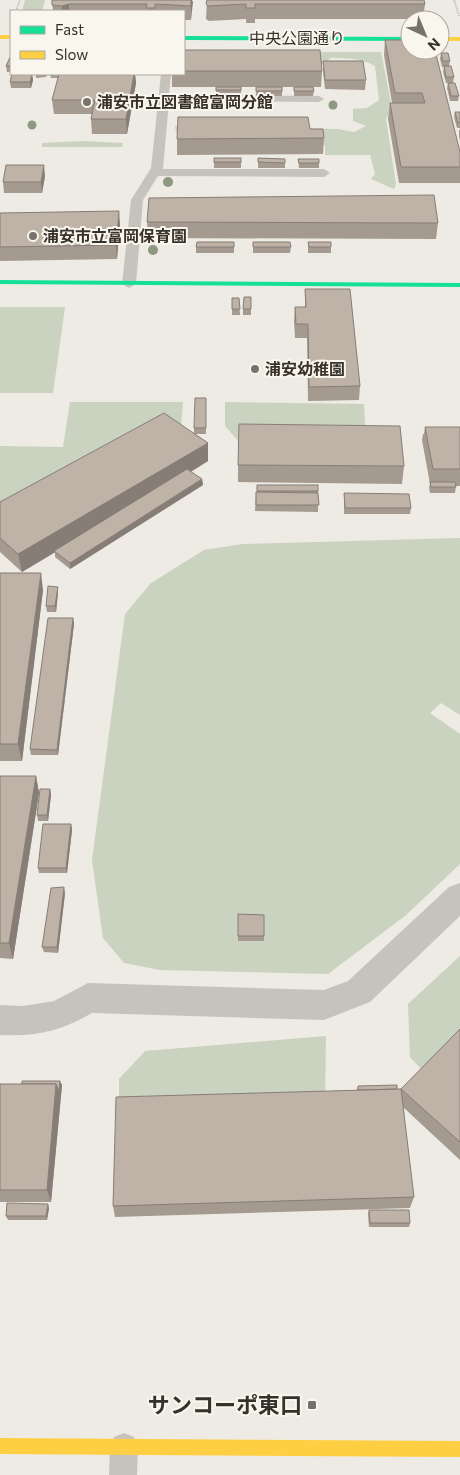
<svg xmlns="http://www.w3.org/2000/svg" width="460" height="1475" font-family="Commissioner,'Noto Sans JP',sans-serif">
  <rect width="100%" height="100%" fill="#edebe4"/>
  <!-- green -->
  <g fill="#cad2c0">
    <polygon points="25,0 45,0 42,11 22,11"/>
    <path d="M 184,52 L 381,52 L 392,108 L 386,119 L 396,184 L 394,189 L 371,179 L 375,174 L 370,155 L 325,155 L 325,145 L 312,144 L 310,132 L 176,132 L 175,126 L 338,129 L 354,132 L 366,126 L 353,121 L 353,109 L 367,108 L 379,100 L 375,66 C 361,58 347,58 331,58 L 324,64 L 184,64 Z"/>
    <polygon points="82,141 123,143 122,147 42,147 42,143"/>
    <polygon points="0,307 65,307 53,393 0,393"/>
    <polygon points="70,402 183,402 180,442 0,522 0,446 63,447"/>
    <polygon points="225,402 364,404 366,443 239,442 225,426"/>
    <polygon points="460,538 460,715 441,703 430,713 460,734 460,864 405,916 328,974 160,970 124,963 103,938 92,860 125,614 151,583 204,550 243,544"/>
    <polygon points="460,956 460,1038 425,1073 410,1057 408,1004"/>
    <polygon points="326,1036 325,1104 119,1110 119,1079 145,1051"/>
  </g>
  <g fill="none" stroke-linecap="round" stroke-linejoin="round">
    <!-- path -->
    <g stroke="#bfbcb6" stroke-width="2" stroke-dasharray="1 1" stroke-linecap="butt">
      <polyline points="454,0 459,16"/>
      <polyline points="16,11 20,0"/>
    </g>
    <!-- lane -->
    <g fill="#c6c3bd" fill-rule="evenodd">
      <polygon points="161,74 171,74 169,95 319,96 324,99 319,102 169,101 163,169 324,169 330,173 324,177 158,176 143,200 136,284 129,288 122,284 131,200 151,168"/>
      <polygon points="124,1433 134,1437 138,1447 137,1475 109,1475 110,1447 114,1437"/>
    </g>
    <!-- street -->
    <path fill="#c6c3bd" fill-rule="evenodd" d="M 460,883 L 460,916 L 370,1002 L 324,1020 L 92,1013 C 61,1031 36,1037 0,1035 L 0,1005 L 23,1006 L 54,1001 L 88,983 L 324,990 L 348,981 L 449,887 Z"/>
    <!-- fast -->
    <g fill="#16e098" fill-rule="evenodd">
      <polygon points="184,36 410,37 410,41 184,40"/>
      <polygon points="0,280 460,283 460,287 0,284"/>
    </g>
    <!-- slow -->
    <g fill="#ffcf43" fill-rule="evenodd">
      <rect x="0" y="35" width="11" height="4"/>
      <rect x="440" y="37" width="20" height="4"/>
      <polygon points="0,1438 460,1441 460,1457 0,1454"/>
    </g>
  </g>
  <!-- trees -->
  <g fill="#8d9782">
    <circle cx="333" cy="105" r="4.5"/>
    <circle cx="32" cy="125" r="4.5"/>
    <circle cx="168" cy="182" r="5"/>
    <circle cx="153" cy="250" r="5"/>
  </g>
  <!-- wall -->
  <g fill="#a49a90">
    <polygon points="191,0 191,20 184,20 184,11 53,11 52,2"/>
    <polygon points="207,0 425,4 423,19 255,19 255,23 246,23 246,19 209,21 206,19"/>
    <polygon points="385,40 410,40 460,152 460,183 399,183 388,119 390,103 392,103 384,55"/>
    <polygon points="184,50 322,71 321,87 172,87 172,74 184,74"/>
    <polygon points="441,53 450,61 449,66 454,77 453,83 446,83 443,72 444,67 442,67 440,59"/>
    <polygon points="11,55 11,72 7,72 6,66"/>
    <polygon points="323,61 366,80 365,90 325,89 323,71"/>
    <polygon points="32,74 33,80 31,88 11,88 10,82"/>
    <polygon points="36,74 47,74 46,77 36,78"/>
    <polygon points="50,74 135,74 136,83 127,134 92,134 91,119 92,114 54,114 52,100 58,78 51,78"/>
    <polygon points="448,83 459,96 458,101 450,101 447,88"/>
    <rect x="216" y="87" width="25" height="9"/>
    <rect x="256" y="87" width="26" height="9"/>
    <polygon points="294,87 314,91 313,96 294,96"/>
    <polygon points="455,112 460,112 460,128 457,128 454,117"/>
    <polygon points="310,129 324,138 323,154 177,155 177,139"/>
    <polygon points="459,130 460,130 460,141 459,136"/>
    <rect x="214" y="158" width="27" height="10"/>
    <polygon points="258,158 285,159 285,168 258,168"/>
    <polygon points="298,159 319,163 319,168 299,168"/>
    <polygon points="45,176 42,193 4,193 3,182"/>
    <polygon points="0,213 120,224 117,259 0,261"/>
    <polygon points="147,222 438,223 436,239 148,238"/>
    <polygon points="234,242 234,253 196,253 196,247"/>
    <polygon points="253,242 291,247 290,253 253,253"/>
    <polygon points="308,242 331,247 331,253 308,253"/>
    <polygon points="305,289 360,386 359,400 308,401 307,338 295,338 294,321 295,307 305,307"/>
    <polygon points="251,297 251,315 243,315 243,309"/>
    <polygon points="232,298 239,298 240,315 232,315"/>
    <polygon points="206,398 206,434 195,434 208,443 208,461 191,472 202,479 203,485 70,569 55,557 55,552 22,572 0,552 0,502 194,434 194,428"/>
    <polygon points="425,427 460,427 460,486 456,486 455,493 430,493 429,488 430,484 422,440 423,434 424,434"/>
    <polygon points="238,465 404,466 402,484 238,482"/>
    <polygon points="257,485 318,485 318,512 255,511 256,492 257,493"/>
    <polygon points="344,493 411,508 410,514 344,514"/>
    <polygon points="0,573 43,590 22,761 0,761"/>
    <polygon points="58,593 56,612 47,612 46,606"/>
    <polygon points="73,618 74,624 58,755 31,755 30,749"/>
    <polygon points="0,776 36,776 39,793 13,959 0,958"/>
    <polygon points="50,789 51,795 48,821 38,821 37,815"/>
    <polygon points="71,824 72,830 67,873 39,873 38,868"/>
    <polygon points="65,893 58,953 44,952 42,947"/>
    <polygon points="238,914 264,915 264,941 238,941"/>
    <polygon points="460,1029 460,1160 403,1107 414,1197 410,1208 115,1217 113,1206 357,1090 358,1086 401,1089"/>
    <polygon points="0,1084 62,1085 51,1202 0,1202"/>
    <polygon points="49,1208 47,1220 8,1220 6,1216"/>
    <polygon points="369,1210 410,1223 409,1227 369,1227 368,1214"/>
  </g>
  <!-- shaded-wall -->
  <g fill="#867d76">
    <polygon points="191,0 192,0 193,2 191,20"/>
    <polygon points="69,4 69,11 62,11 62,6"/>
    <polygon points="32,74 33,80 31,88 30,82"/>
    <polygon points="134,74 135,74 136,83 127,134 126,119"/>
    <polygon points="44,165 45,176 42,193 41,182"/>
    <polygon points="119,211 120,224 117,259 116,245"/>
    <polygon points="208,443 208,461 22,572 18,554"/>
    <polygon points="202,479 203,485 70,569 70,563"/>
    <polygon points="41,573 43,590 22,761 18,744"/>
    <polygon points="58,587 58,593 56,612 55,606"/>
    <polygon points="73,618 74,624 58,755 57,750"/>
    <polygon points="36,776 39,793 13,959 9,943"/>
    <polygon points="50,789 51,795 48,821 47,815"/>
    <polygon points="71,824 72,830 67,873 66,868"/>
    <polygon points="64,887 65,893 58,953 57,947"/>
    <polygon points="60,1081 62,1085 51,1202 47,1190 56,1084"/>
    <polygon points="48,1204 49,1208 47,1220 46,1216"/>
  </g>
  <!-- building -->
  <g fill="#bfb3a8" stroke="#867d76">
    <polygon points="52,0 191,0 191,6 155,4 155,8 146,8 147,4 69,4 62,6 52,5"/>
    <polygon points="207,0 424,0 425,4 255,4 255,8 246,8 246,4 208,6 206,4"/>
    <polygon points="385,40 410,40 410,50 435,50 460,152 460,167 401,167 390,103 425,103 422,93 395,93"/>
    <polygon points="184,50 320,50 322,71 184,71"/>
    <polygon points="441,53 448,53 450,61 443,61"/>
    <polygon points="11,55 11,66 6,66"/>
    <polygon points="323,61 363,61 366,80 325,80"/>
    <polygon points="444,66 451,66 454,77 446,77"/>
    <polygon points="12,74 32,74 30,82 10,82"/>
    <polygon points="59,74 134,74 126,119 91,119 95,100 52,100"/>
    <polygon points="448,83 455,83 459,96 451,96"/>
    <rect x="216" y="87" width="25" height="3"/>
    <rect x="256" y="87" width="26" height="4"/>
    <polygon points="294,87 313,87 314,91 294,91"/>
    <polygon points="455,112 460,112 460,122 458,123"/>
    <polygon points="178,117 308,117 310,129 323,129 324,138 177,139"/>
    <rect x="214" y="158" width="27" height="4"/>
    <polygon points="258,158 285,159 285,163 258,162"/>
    <polygon points="298,159 319,159 319,163 299,163"/>
    <polygon points="6,165 44,165 41,182 3,182"/>
    <polygon points="434,195 438,223 147,222 149,198"/>
    <polygon points="119,211 116,245 0,247 0,213"/>
    <polygon points="197,242 234,242 234,247 196,247"/>
    <polygon points="253,242 290,242 291,247 253,247"/>
    <polygon points="308,242 331,242 331,247 309,247"/>
    <polygon points="305,289 350,289 360,386 309,387 308,324 296,324 295,307 306,307"/>
    <polygon points="244,297 251,297 251,309 243,309"/>
    <polygon points="232,298 239,298 240,309 232,309"/>
    <polygon points="195,398 206,398 206,428 194,428"/>
    <polygon points="164,413 208,443 18,554 0,538 0,502"/>
    <polygon points="239,424 400,426 404,466 238,465"/>
    <polygon points="425,427 460,427 460,469 433,469"/>
    <polygon points="187,469 202,479 70,563 54,551"/>
    <polygon points="430,482 455,482 456,487 431,487"/>
    <rect x="257" y="485" width="61" height="6"/>
    <polygon points="256,492 318,493 319,505 256,505"/>
    <polygon points="344,493 409,494 411,508 345,508"/>
    <polygon points="0,573 41,573 18,744 0,744"/>
    <polygon points="48,586 58,587 55,606 46,606"/>
    <polygon points="48,618 73,618 57,750 30,749"/>
    <polygon points="0,776 36,776 9,943 0,943"/>
    <polygon points="40,789 50,789 47,815 37,815"/>
    <polygon points="43,824 71,824 66,868 38,868"/>
    <polygon points="64,887 57,947 42,947 51,888"/>
    <polygon points="238,914 264,915 264,936 238,936"/>
    <polygon points="460,1029 460,1142 401,1089"/>
    <polygon points="22,1081 60,1081 59,1092 56,1084 22,1084"/>
    <polygon points="0,1084 56,1084 47,1190 0,1190"/>
    <polygon points="397,1085 397,1089 358,1090 358,1086"/>
    <polygon points="401,1089 414,1197 113,1206 116,1097"/>
    <polygon points="7,1203 48,1204 46,1216 6,1216"/>
    <polygon points="369,1210 409,1210 410,1223 370,1223"/>
  </g>
  <!-- markers -->
  <g fill="#77726c" stroke="#f9f6ed" stroke-width="2">
    <circle cx="87" cy="102" r="5"/>
    <circle cx="33" cy="236" r="5"/>
    <circle cx="255" cy="369" r="5"/>
    <rect x="307" y="1400" width="10" height="10" rx="2.5"/>
  </g>
  <g text-anchor="middle" stroke-width="4" stroke-linejoin="round" paint-order="stroke">
    <!-- far-street labels -->
    <g font-size="16" fill="#37312b" stroke="#f9f6ed">
      <text x="297" y="44">中央公園通り</text>
    </g>
    <!-- far-poi labels -->
    <g font-size="16" font-weight="bold" fill="#37312b" stroke="#f9f6ed" text-anchor="start">
      <text x="97" y="108">浦安市立図書館富岡分館</text>
      <text x="43" y="242">浦安市立富岡保育園</text>
      <text x="265" y="375">浦安幼稚園</text>
    </g>
    <!-- near-poi labels -->
    <g font-size="22" font-weight="bold" fill="#37312b" stroke="#f9f6ed" text-anchor="end">
      <text x="302" y="1413">サンコーポ東口</text>
    </g>
  </g>
  <!-- legend -->
  <rect x="10" y="10" width="175" height="65" fill="#f9f6ed" stroke="#aba79f"/>
  <rect x="20" y="26" width="25" height="8" fill="#16e098" stroke="#aba79f"/>
  <text x="55" y="35" font-size="15" fill="#37312b">Fast</text>
  <rect x="20" y="51" width="25" height="8" fill="#ffcf43" stroke="#aba79f"/>
  <text x="55" y="60" font-size="15" fill="#37312b">Slow</text>
  <!-- north arrow -->
  <g transform="translate(425 35) rotate(136)"><circle r="24" fill="#f9f6ed" stroke="#aba79f"/>
  <path d="M0-4L9 19L0 12L-9 19Z" fill="#77726c"/>
  <text y="-8" font-size="14" font-weight="bold" text-anchor="middle" fill="#37312b">N</text>
  </g>
</svg>
